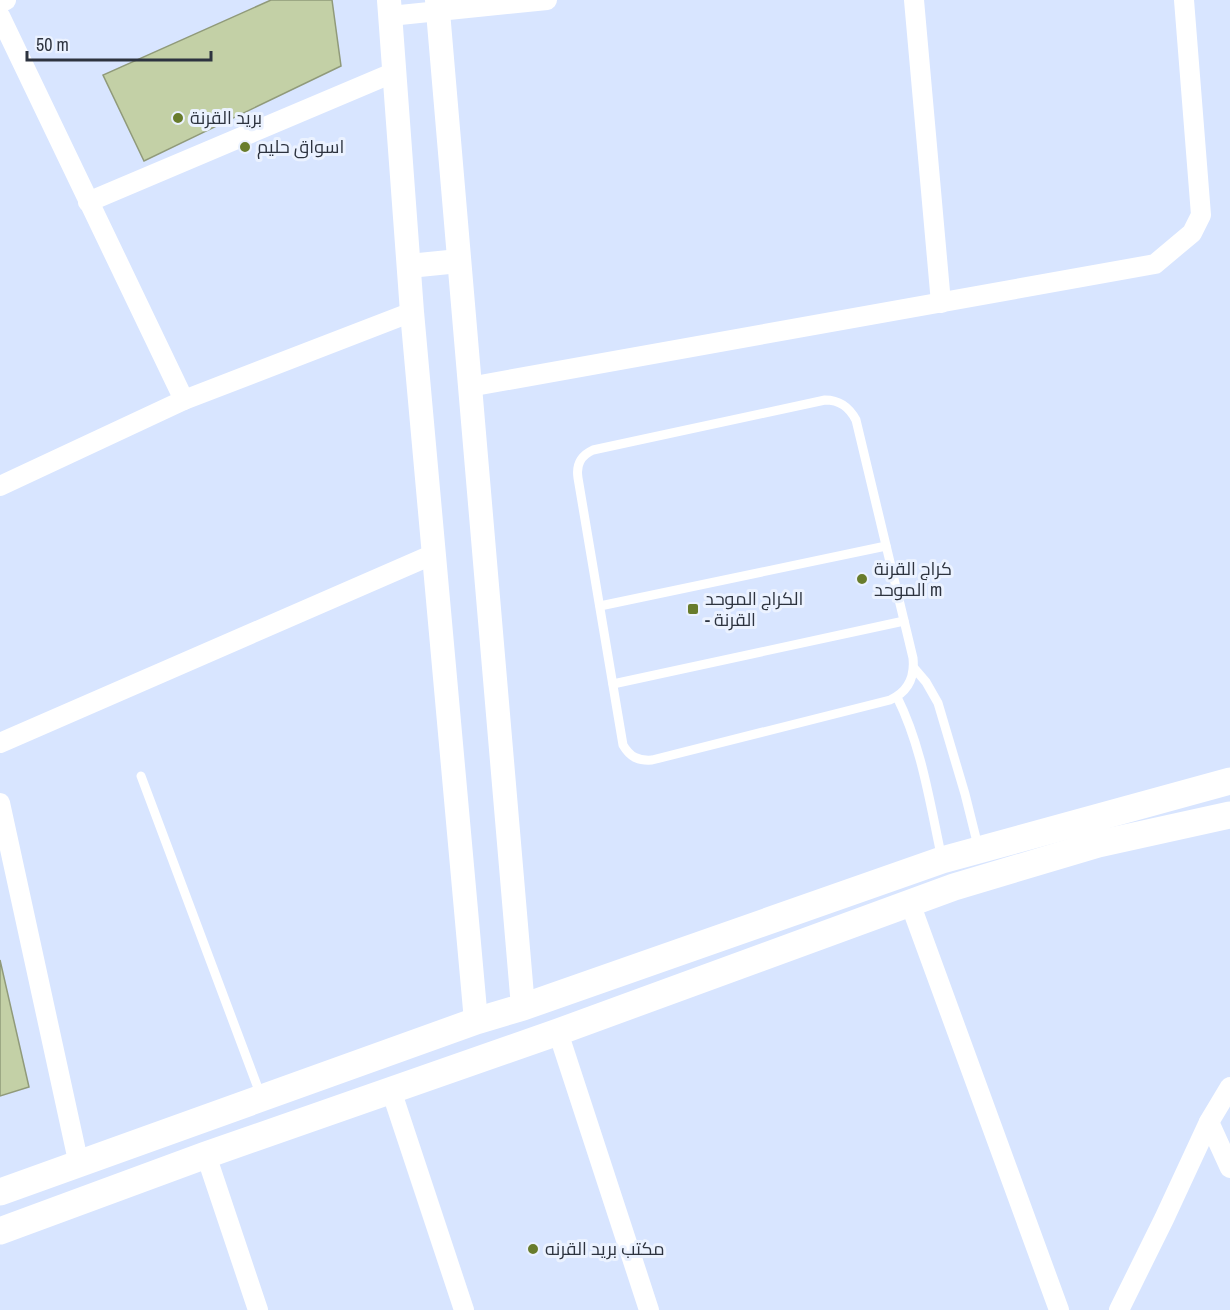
<svg xmlns="http://www.w3.org/2000/svg" width="1230" height="1310" font-family="'Archivo Narrow',Cairo,sans-serif">
  <rect width="100%" height="100%" fill="#d8e5ff"/>
  <!-- building -->
  <g fill="#c3d0a6" stroke="#909a7a" stroke-width="1.5">
    <polygon points="271,0 332,0 341,66 144,161 103,75"/>
    <polygon points="0,960 29,1087 0,1096"/>
  </g>
  <g fill="none" stroke-linecap="round" stroke-linejoin="round">
    <!-- service -->
    <g stroke="#fff" stroke-width="9">
      <path d="M 825,400 C 840,400 849,407 856,420 L 913,658 C 915,678 908,692 890,700 L 652,760 C 638,761 630,757 623,745 L 578,478 C 576,465 580,456 593,450 Z"/>
      <polyline points="600,606 886,546"/>
      <polyline points="914,668 926,682 938,703 965,794 978,846"/>
      <polyline points="613,684 904,621"/>
      <path d="M 897,697 C 922,747 930,804 942,859"/>
      <polyline points="141,776 261,1096"/>
    </g>
    <!-- minor -->
    <g stroke="#fff" stroke-width="20">
      <polyline points="914,0 941,303"/>
      <polyline points="0,3 6,0"/>
      <polyline points="0,16 184,400"/>
      <polyline points="390,16 547,0"/>
      <polyline points="88,202 395,72"/>
      <polyline points="469,387 1155,264 1192,233 1201,215 1184,0"/>
      <polyline points="0,486 184,400 412,312"/>
      <polyline points="0,743 434,554"/>
      <polyline points="0,803 79,1165"/>
      <polyline points="910,903 1059,1310"/>
      <polyline points="558,1032 649,1310"/>
      <polyline points="391,1090 464,1310"/>
      <polyline points="1209,1122 1230,1168"/>
      <polyline points="206,1155 258,1310"/>
      <polyline points="1119,1310 1164,1219 1209,1122 1230,1087"/>
    </g>
    <!-- tertiary -->
    <g stroke="#fff" stroke-width="24">
      <polyline points="389,0 412,312 476,1021"/>
      <polyline points="437,0 523,1007"/>
      <polyline points="409,266 459,261"/>
    </g>
    <!-- secondary -->
    <g stroke="#fff" stroke-width="27">
      <polyline points="0,1192 476,1021 523,1007 942,860 1230,781"/>
      <polyline points="0,1231 206,1155 558,1032 954,887 1098,844 1230,815"/>
    </g>
  </g>
  <!-- markers -->
  <g fill="#687c2c" stroke="#ebf2ff" stroke-width="2">
    <circle cx="178" cy="118" r="6"/>
    <circle cx="245" cy="147" r="6"/>
    <circle cx="862" cy="579" r="6"/>
    <rect x="687" y="603" width="12" height="12" rx="3"/>
    <circle cx="533" cy="1249" r="6"/>
  </g>
  <g text-anchor="middle" stroke-width="6" stroke-linejoin="round" paint-order="stroke">
    <!-- poi labels -->
    <g font-size="18" fill="#2d333f" stroke="#ebf2ff" text-anchor="start">
      <text x="190" y="124">بريد القرنة</text>
      <text x="257" y="153">اسواق حليم</text>
      <text x="874" y="575">كراج القرنة<tspan x="874" dy="21">الموحد m</tspan></text>
      <text x="705" y="605">الكراج الموحد<tspan x="705" dy="21">- القرنة</tspan></text>
      <text x="545" y="1255">مكتب بريد القرنه</text>
    </g>
  </g>
  <!-- scale -->
  <path d="M27 51v9h184v-9" fill="none" stroke="#2d333f" stroke-width="3"/>
  <text x="36" y="51" font-size="18" fill="#2d333f" stroke="#ebf2ff" stroke-width="4.5" paint-order="stroke">50 m</text>
</svg>
